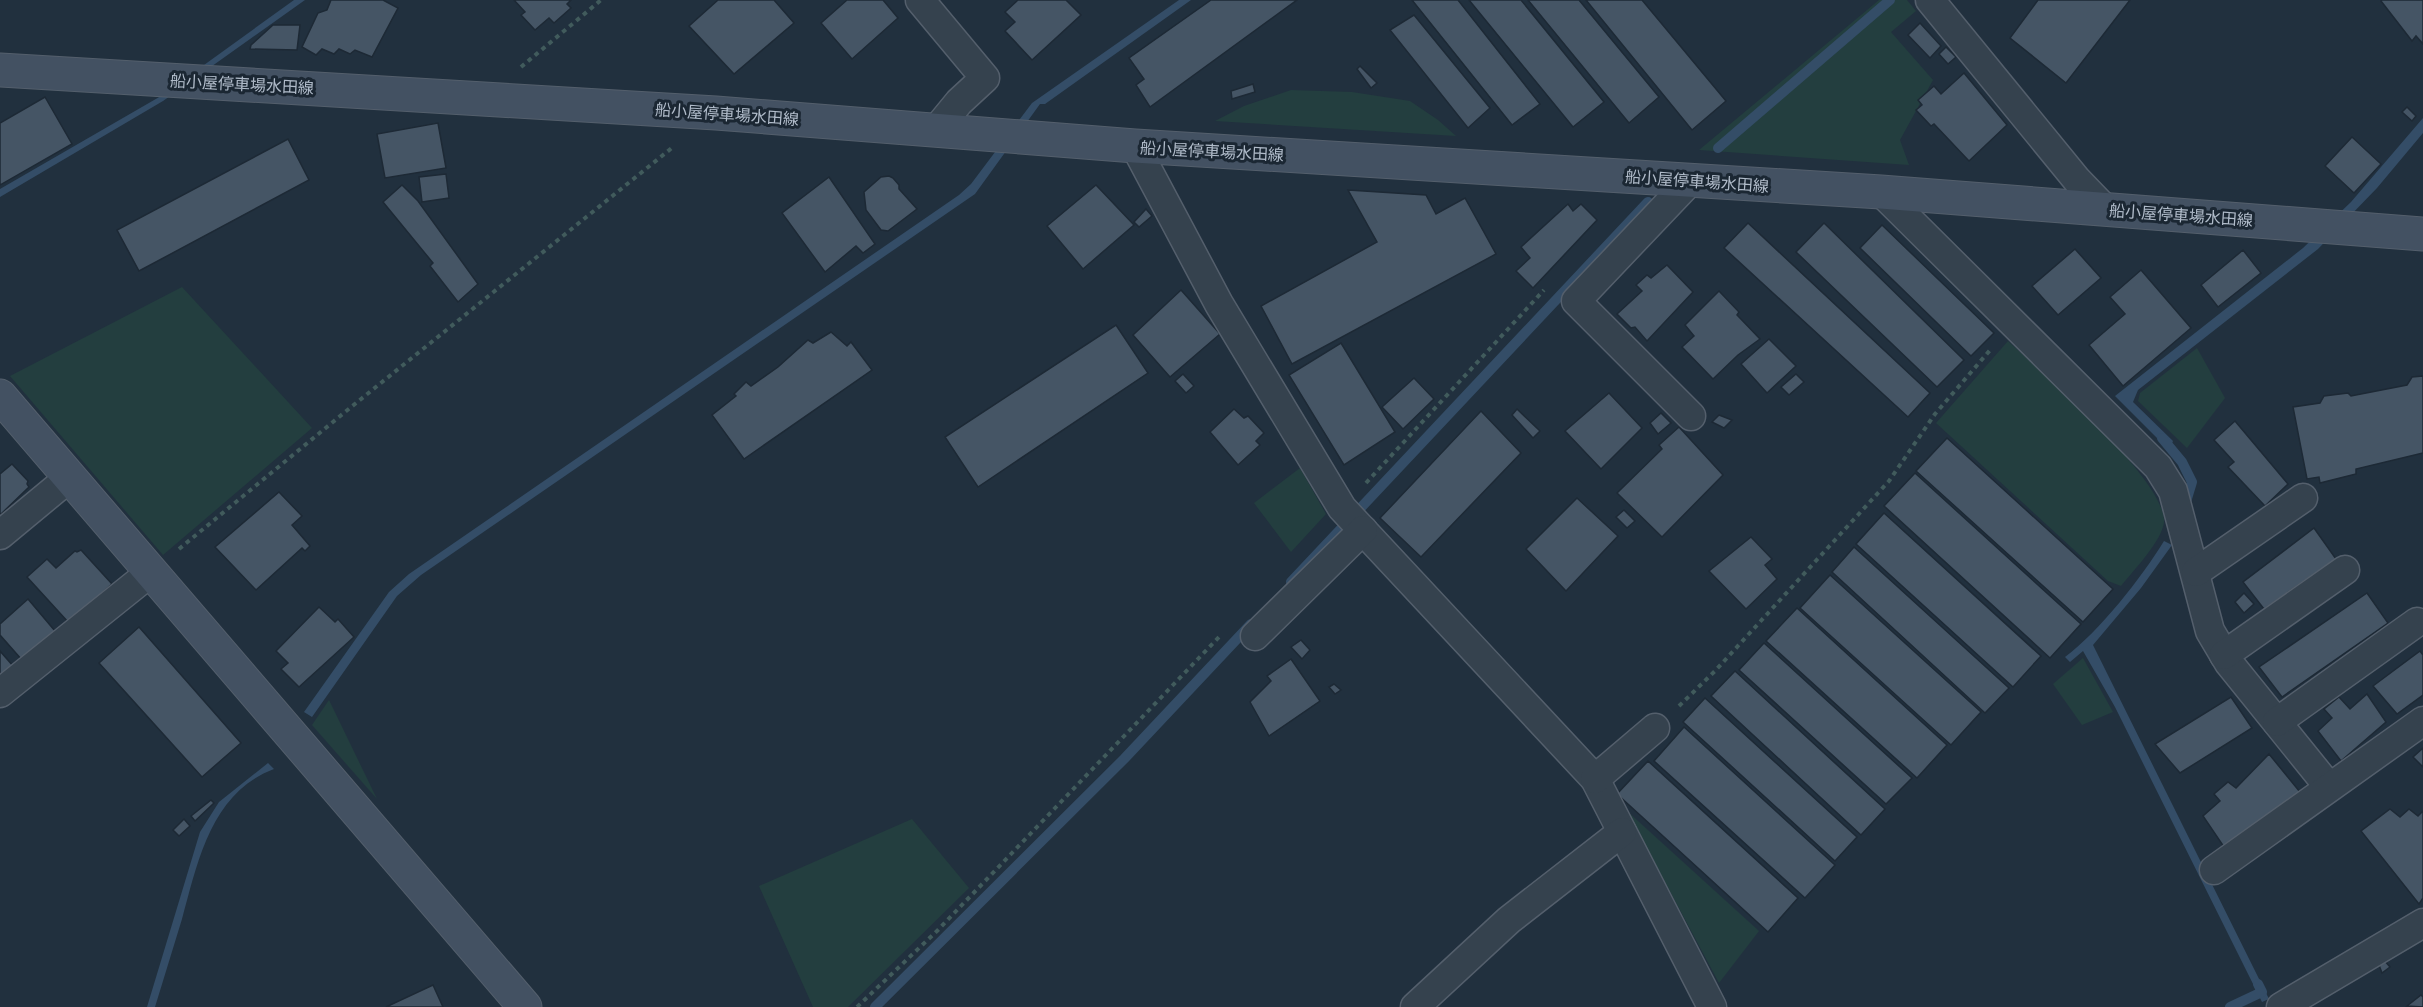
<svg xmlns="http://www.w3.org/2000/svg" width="2423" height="1007" font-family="'Noto Sans','Noto Sans JP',sans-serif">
  <rect width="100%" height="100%" fill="#21303e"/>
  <!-- green -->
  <g fill="#233e3f">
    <polygon points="1879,0 1907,0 1916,11 1891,32 1933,80 1900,140 1909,165 1699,150"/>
    <polygon points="1291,90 1352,92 1410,101 1438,120 1456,136 1215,121 1244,106"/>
    <polygon points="182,287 312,428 163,555 10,376"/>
    <path d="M 2008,341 C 2040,371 2167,481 2164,522 C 2162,541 2133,571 2121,586 L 2108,581 L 1936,423 Z"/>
    <polygon points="2197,348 2225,398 2187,448 2138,401 2140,393"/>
    <polygon points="1300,468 1326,514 1291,552 1254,503"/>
    <polygon points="2083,658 2113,712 2082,725 2053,684"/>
    <polygon points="329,700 377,799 312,725"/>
    <polygon points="1627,811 1759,931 1719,983"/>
    <polygon points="912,819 969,888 848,1007 813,1007 759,886"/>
  </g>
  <!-- water -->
  <g fill="#344d67">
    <polygon points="294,0 305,0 163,101 0,197 0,189 161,96"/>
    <polygon points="1179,0 1191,0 1045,104 1040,104 975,194 421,575 397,596 312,717 304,712 389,592 409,574 959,195 971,184 1032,103"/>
    <polygon points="2423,118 2423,133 2377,188 2318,249 2138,390 2133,402 2173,441 2169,450 2115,396 2303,248 2351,202"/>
    <path d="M 2164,541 L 2172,545 L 2141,588 L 2093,645 L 2269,999 L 2262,1002 L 2115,707 L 2083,651 L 2070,662 L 2065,657 C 2099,632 2142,577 2164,541 Z"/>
    <path d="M 268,763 L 274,769 C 211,793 198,861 182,919 C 173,948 164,978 155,1007 L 147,1007 L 200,832 L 219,802 Z"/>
  </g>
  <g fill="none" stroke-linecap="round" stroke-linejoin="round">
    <!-- stream -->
    <g stroke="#344d67" stroke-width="10">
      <polyline points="1718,148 1890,0"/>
      <polyline points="2162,438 2182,462 2192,482 2185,505"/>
      <polyline points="1291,582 1648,202"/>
      <polyline points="875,1007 1124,759 1251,624"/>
      <polyline points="2230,1007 2262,992 2258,984"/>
    </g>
  </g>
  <!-- building -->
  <g fill="#455565" stroke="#1d2935" stroke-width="1.5">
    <polygon points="331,0 383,0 398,8 372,57 355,50 350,54 339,49 334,54 322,49 316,55 302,47 318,13 327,10"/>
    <polygon points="514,0 571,0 567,4 571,8 554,23 549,18 535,30 521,15 525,12"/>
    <polygon points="718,0 774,0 794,23 734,74 689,26"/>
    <polygon points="847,0 883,0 898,18 852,59 821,23"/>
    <polygon points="1018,0 1066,0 1081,15 1032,60 1005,31 1015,22 1005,12"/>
    <polygon points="1211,0 1297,0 1150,107 1136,85 1144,79 1129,58"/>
    <polygon points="1412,0 1458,0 1540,104 1512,125"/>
    <polygon points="1469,0 1521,0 1604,102 1573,127"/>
    <polygon points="1528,0 1579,0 1659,97 1629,123"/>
    <polygon points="1586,0 1642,0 1726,101 1692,130"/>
    <polygon points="2038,0 2130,0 2066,83 2010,38"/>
    <polygon points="2382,0 2423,0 2423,44 2416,36 2412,41 2381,1"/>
    <polygon points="1414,15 1490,108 1468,128 1390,30"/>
    <polygon points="1920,23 1941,46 1930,58 1908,35"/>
    <polygon points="273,25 300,25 297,50 250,49 251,45"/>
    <polygon points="1946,47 1956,57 1948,64 1939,54"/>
    <polygon points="1360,66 1377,83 1371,88 1357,69"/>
    <polygon points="1964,73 2007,125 1969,161 1934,124 1931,126 1916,110 1922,105 1918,100 1934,86 1941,94"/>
    <polygon points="1253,84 1255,92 1232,99 1231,91"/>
    <polygon points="45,97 72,144 0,185 0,123"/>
    <polygon points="2407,107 2416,116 2412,121 2402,112"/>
    <polygon points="438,123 446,168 385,178 377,134"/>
    <polygon points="2352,137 2381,164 2354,193 2325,166"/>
    <polygon points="288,139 309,180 139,271 117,230"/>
    <polygon points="446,174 449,198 422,202 419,177"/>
    <polygon points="889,176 893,178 899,185 899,189 917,209 888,231 881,230 866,210 864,192 881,177"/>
    <polygon points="829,177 875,244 863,253 856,246 825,272 782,213"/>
    <polygon points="402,185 418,201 478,284 458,302 430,266 433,263 383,202"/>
    <polygon points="1096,185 1134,225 1083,269 1047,226"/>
    <polygon points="1348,190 1426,195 1436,214 1465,198 1496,254 1292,364 1261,306 1377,242"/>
    <polygon points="1568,204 1573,211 1581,204 1597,220 1533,288 1516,271 1530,258 1521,247"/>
    <polygon points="1146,209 1152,216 1139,227 1134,222"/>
    <polygon points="1748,223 1930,393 1908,417 1724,248"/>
    <polygon points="1824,223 1964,360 1937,387 1796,252"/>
    <polygon points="1882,225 1994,333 1971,356 1860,248"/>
    <polygon points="2075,249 2101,278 2058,315 2032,286"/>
    <polygon points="2243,250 2261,273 2218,307 2201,285"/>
    <polygon points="1667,265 1693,292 1647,341 1635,327 1631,328 1617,314 1642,291 1636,285 1647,275 1651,278"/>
    <polygon points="2141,270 2191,328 2123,386 2089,345 2125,314 2110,297"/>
    <polygon points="1181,290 1220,334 1170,377 1133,335"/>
    <polygon points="1719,291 1739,312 1737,315 1760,339 1738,355 1713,379 1682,347 1694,336 1685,325"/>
    <polygon points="1116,325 1148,373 978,487 945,437"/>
    <polygon points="831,332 847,346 851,342 872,370 744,459 712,415 736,396 734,394 746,382 751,386 778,367 808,340 813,343"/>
    <polygon points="1769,339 1796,366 1767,393 1741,364"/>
    <polygon points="1341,343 1395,432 1344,465 1289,375"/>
    <polygon points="1183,374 1194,386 1186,393 1175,381"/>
    <polygon points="1796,374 1804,382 1789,395 1781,387"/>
    <polygon points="2423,376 2423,453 2356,469 2356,474 2320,483 2319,477 2307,479 2293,407 2320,403 2324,396 2348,393 2351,396 2407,385 2412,377"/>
    <polygon points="1414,378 1434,399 1403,429 1382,407"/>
    <polygon points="1609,393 1642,428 1601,469 1565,431"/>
    <polygon points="1234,409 1244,418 1248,416 1264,433 1256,441 1260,445 1238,465 1210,432"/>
    <polygon points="1517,409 1540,431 1533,438 1512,415"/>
    <polygon points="1481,411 1521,453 1421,557 1380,518"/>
    <polygon points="1661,413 1671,423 1658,434 1650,423"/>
    <polygon points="1719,415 1732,420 1724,428 1712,422"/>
    <polygon points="2235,421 2288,484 2265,506 2228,467 2234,462 2214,440"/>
    <polygon points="1679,427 1723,475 1662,537 1617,493 1662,449 1659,445"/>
    <polygon points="1947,438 2113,589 2083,622 1916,471"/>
    <polygon points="12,464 28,481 27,484 29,487 0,515 0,474"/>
    <polygon points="1915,473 2081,624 2050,658 1884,506"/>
    <polygon points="279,492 302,516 292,525 310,546 305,551 302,548 256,590 215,547"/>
    <polygon points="1577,498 1618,536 1566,591 1526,549"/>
    <polygon points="1624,510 1635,521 1627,528 1616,517"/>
    <polygon points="1884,513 2041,656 2013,687 1856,544"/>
    <polygon points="2314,528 2336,559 2264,609 2243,582"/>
    <polygon points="1751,537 1772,559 1765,565 1777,579 1746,609 1709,571"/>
    <polygon points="1854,547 2009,688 1985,713 1832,572"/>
    <polygon points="81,550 112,584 69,623 27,577 47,559 56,568 75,551 77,552"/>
    <polygon points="1830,575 1981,712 1951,745 1800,608"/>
    <polygon points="2244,593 2254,604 2244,613 2235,602"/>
    <polygon points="2367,593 2388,623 2282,697 2259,667"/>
    <polygon points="28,599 55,631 22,660 0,635 0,624"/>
    <polygon points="319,607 335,622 338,619 354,637 299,687 281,669 288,663 276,651"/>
    <polygon points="1797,608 1947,745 1917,778 1766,641"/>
    <polygon points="139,627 241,743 202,777 99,663"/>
    <polygon points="1301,640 1310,650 1302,659 1291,647"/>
    <polygon points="1764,643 1912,778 1886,804 1739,670"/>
    <polygon points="0,651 14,667 0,680"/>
    <polygon points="2420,651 2423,655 2423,695 2397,714 2373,686"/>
    <polygon points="1291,659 1320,701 1269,736 1250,702 1271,681 1267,676"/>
    <polygon points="1735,671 1885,809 1861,835 1711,696"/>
    <polygon points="1334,684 1341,690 1335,694 1329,687"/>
    <polygon points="2367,694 2386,722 2341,761 2318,731 2332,718 2324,709 2339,697 2350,709"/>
    <polygon points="2231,697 2252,728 2180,773 2155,744"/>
    <polygon points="1705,698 1857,837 1835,861 1683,722"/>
    <polygon points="1684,727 1835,865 1805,898 1654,761"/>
    <polygon points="2423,748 2423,767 2413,757"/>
    <polygon points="2269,754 2300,792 2224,847 2203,816 2220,801 2214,794 2228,782 2236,788"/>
    <polygon points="1648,761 1798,898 1768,932 1617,794"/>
    <polygon points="211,800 214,803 195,821 191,816"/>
    <polygon points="2390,809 2400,817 2409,809 2418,816 2423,811 2423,898 2419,904 2361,831"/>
    <polygon points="184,819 190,826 179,836 173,830"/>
    <polygon points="2384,960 2390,967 2382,973 2379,965"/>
    <polygon points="433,985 443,1007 386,1007"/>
    <polygon points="2421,995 2423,997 2423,1007 2407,1006"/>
  </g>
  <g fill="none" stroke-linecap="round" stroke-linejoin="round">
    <defs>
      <g id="street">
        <polyline points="920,0 985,78 959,102 936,130"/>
        <polyline points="1930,0 2077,180 2105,209"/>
        <polyline points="1135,146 1219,304 1342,508 1595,779 1712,1007"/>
        <polyline points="1691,180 1576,301 1691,416"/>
        <polyline points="1881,192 2158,467 2173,491 2210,631 2229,663 2329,787"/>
        <polyline points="0,535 70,477"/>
        <polyline points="2196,572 2303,498"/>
        <polyline points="1255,636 1363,530"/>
        <polyline points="2224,655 2345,570"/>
        <polyline points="0,693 151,572"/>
        <polyline points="2277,722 2417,622"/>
        <polyline points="1595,779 1655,728"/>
        <polyline points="2214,870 2423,721"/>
        <polyline points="1415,1007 1509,920 1622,832"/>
        <polyline points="2281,1007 2423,923"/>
      </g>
      <g id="secondary">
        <polyline points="0,70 716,113 1135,146 1881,192 2423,234"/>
        <polyline points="0,396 525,1007"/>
      </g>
    </defs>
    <!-- street casing -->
    <use href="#street" stroke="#545f6c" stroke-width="31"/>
    <!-- secondary casing -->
    <use href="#secondary" stroke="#545f6c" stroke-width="35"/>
    <!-- path -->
    <g stroke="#415b5c" stroke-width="4" stroke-dasharray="4.5 4.5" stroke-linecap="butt">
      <polyline points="521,67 601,0"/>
      <polyline points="1366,483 1544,290"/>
      <polyline points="179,549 345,412 673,147"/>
      <polyline points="1679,706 1715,671 1889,481 1935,414 1991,349"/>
      <polyline points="857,1007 938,930 1222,634"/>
    </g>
    <!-- street -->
    <use href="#street" stroke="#35424e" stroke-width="28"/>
    <!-- secondary -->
    <use href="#secondary" stroke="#435162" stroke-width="33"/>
  </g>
  <g text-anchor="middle" stroke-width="6" stroke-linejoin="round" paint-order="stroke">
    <!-- street labels -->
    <g font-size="16" fill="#b1bcca" stroke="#1b2733">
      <text transform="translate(242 84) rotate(3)" y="6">船小屋停車場水田線</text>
      <text transform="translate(727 114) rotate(4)" y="6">船小屋停車場水田線</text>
      <text transform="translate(1212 151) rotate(3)" y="6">船小屋停車場水田線</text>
      <text transform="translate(1697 181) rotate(4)" y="6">船小屋停車場水田線</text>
      <text transform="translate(2181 215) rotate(4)" y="6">船小屋停車場水田線</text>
    </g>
  </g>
</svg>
